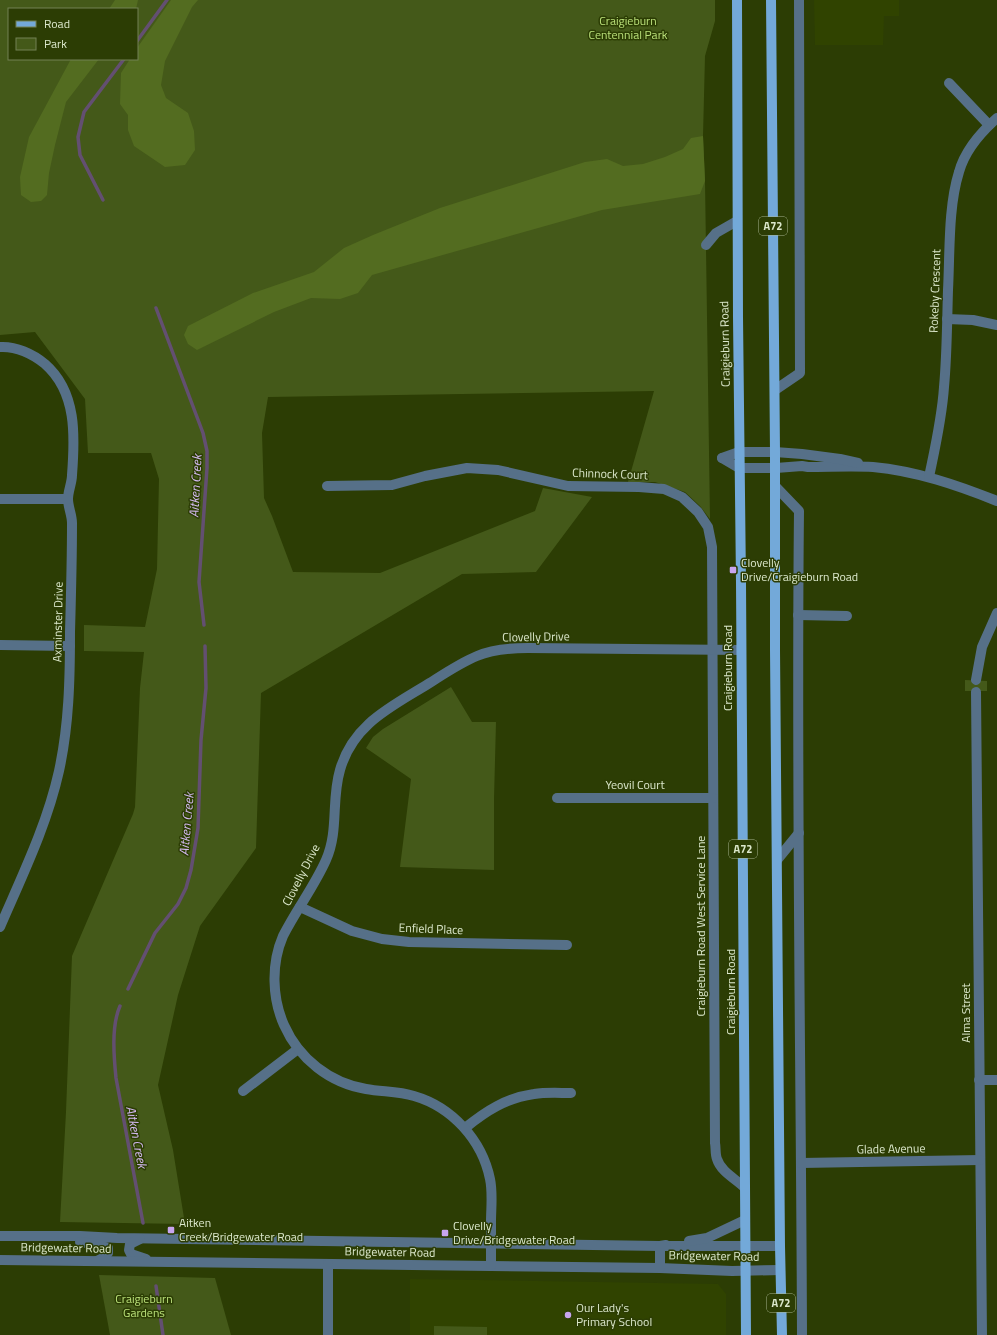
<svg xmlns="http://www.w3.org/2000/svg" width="997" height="1335" font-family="'Titillium Web',sans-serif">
  <rect width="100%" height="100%" fill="#2c3d04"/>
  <!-- built -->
  <g fill="#304300">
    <polygon points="814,0 899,0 899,16 884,16 883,45 815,45"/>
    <polygon points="410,1279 718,1284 726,1294 726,1335 410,1335"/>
  </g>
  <!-- green -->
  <g fill="#445919" fill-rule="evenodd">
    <path d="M 0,0 L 715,0 L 715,21 L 705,56 L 703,136 L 705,181 L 710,519 L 700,506 L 685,492 L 655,482 L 628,482 L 654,391 L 268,397 L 262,433 L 264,498 L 272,516 L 293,572 L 380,573 L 535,511 L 543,488 L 592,497 L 536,572 L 462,574 L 261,693 L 256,848 L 200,926 L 178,995 L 158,1085 L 173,1150 L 185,1224 L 60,1222 L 66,1112 L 72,956 L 133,814 L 135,807 L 140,688 L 144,652 L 84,651 L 84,625 L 145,627 L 157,569 L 159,479 L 151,453 L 88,453 L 85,399 L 35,332 L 0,335 ZM 9,9 L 137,9 L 137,59 L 9,59 Z"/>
    <polygon points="965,680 987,681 987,691 965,691"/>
    <polygon points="451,687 472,722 496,722 494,799 494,870 400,867 411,779 366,748 373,737 383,729"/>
    <polygon points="99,1275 215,1278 231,1335 110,1335"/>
    <polygon points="434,1326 487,1327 487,1335 434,1335"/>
  </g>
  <!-- forest -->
  <g fill="#536c20">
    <polygon points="115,0 138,0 136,9 109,9"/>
    <polygon points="171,0 198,0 192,7 165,61 161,85 166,98 188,113 194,131 195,150 185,165 165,167 134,146 128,130 128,115 120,104 121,73 130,59 137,59 137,48"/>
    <polygon points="71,59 99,59 66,102 55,145 49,173 47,195 41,201 31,202 21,195 20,177 29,137"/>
    <polygon points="703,136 705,181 700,194 602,210 372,275 358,293 340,299 311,298 274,312 197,350 188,344 184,335 188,326 253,293 314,272 344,248 373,235 440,208 585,162 607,159 623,166 643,164 665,157 683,149 691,138"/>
  </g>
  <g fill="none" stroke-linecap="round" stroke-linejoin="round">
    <!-- stream -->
    <g stroke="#634f71" stroke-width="3.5">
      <polyline points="137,41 167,0"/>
      <polyline points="103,200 80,155 78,137 84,112 124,59"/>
      <polyline points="156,308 203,433 207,451 207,468 199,582 204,625"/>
      <polyline points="128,989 155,933 178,904 186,888 191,870 198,828 201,740 206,688 205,646"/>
      <path d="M 120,1006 C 111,1026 114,1058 116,1078 L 143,1223"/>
      <polyline points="156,1286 163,1335"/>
    </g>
    <!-- minor -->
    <g stroke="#567088" stroke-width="10">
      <polyline points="949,83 989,125"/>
      <polyline points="706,245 716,233 737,221"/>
      <polyline points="947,319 973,320 997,325"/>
      <path d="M 0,347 C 16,346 33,354 45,364 C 77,392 75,436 72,475 C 72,483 68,491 68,499 C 68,507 72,515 72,523 C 72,559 71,596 70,632 C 70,679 69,725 59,771 C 47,825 22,876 0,927"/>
      <polyline points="775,390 800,373 799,0"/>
      <path d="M 722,458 L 739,468 L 776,468 L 802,466 L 808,467 C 830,467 852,466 873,467 C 916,471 957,485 997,501"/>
      <polyline points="722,458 739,452 775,452 802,454 840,459 858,463"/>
      <path d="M 929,477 C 935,448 942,418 944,387 C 947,355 947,322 948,290 C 950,253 948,207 959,172 C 965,150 980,133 997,118"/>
      <path d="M 327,486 L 392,485 L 425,476 L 467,468 L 498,470 L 568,486 L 639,487 L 664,489 L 682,497 L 698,512 L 708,527 L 712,547 L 715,1143 C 716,1148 715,1154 717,1159 C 721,1172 736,1179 745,1188"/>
      <path d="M 775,486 L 799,511 C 796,786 801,1060 802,1335"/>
      <polyline points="0,499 68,499"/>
      <polyline points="798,615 847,616"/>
      <polyline points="0,645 70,646"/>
      <polyline points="976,680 982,647 997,613"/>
      <polyline points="976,692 982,1335"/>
      <polyline points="557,798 713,798"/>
      <polyline points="777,860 799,833"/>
      <polyline points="300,907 352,931 382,939 409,942 567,945"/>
      <polyline points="979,1080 997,1080"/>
      <polyline points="243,1091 298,1049"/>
      <path d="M 465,1128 C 486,1111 506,1098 534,1094 C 546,1092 559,1093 571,1093"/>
      <polyline points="801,1163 980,1160"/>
      <polyline points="0,1236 80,1236 117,1238 660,1246 780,1246"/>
      <polyline points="140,1239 130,1244 129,1250 131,1254 146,1259"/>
      <polyline points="689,1241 707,1238 745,1220"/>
      <polyline points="80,1242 99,1245 108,1248 108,1253 103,1258 97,1261"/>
      <polyline points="0,1260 660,1268 732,1271 780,1270"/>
      <polyline points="328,1264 328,1335"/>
      <path d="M 491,1266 C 491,1251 491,1237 491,1222 C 491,1208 493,1193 490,1179 C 482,1140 452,1107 414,1096 C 398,1091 382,1092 366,1089 C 330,1083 299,1059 284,1025 C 272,998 271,964 283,936 C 296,910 314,887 326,860 C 339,831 331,800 340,770 C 353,724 391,707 428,684 C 444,674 460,663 477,656 C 493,649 511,648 528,648 L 741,650"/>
      <polyline points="660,1268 660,1246 666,1245"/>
    </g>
    <!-- major -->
    <g stroke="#73a9d9" stroke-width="10">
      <polyline points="737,0 738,317 741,583 746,1335"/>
      <polyline points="771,0 775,452 775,650 780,1246 782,1335"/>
    </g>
  </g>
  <!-- markers -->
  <g fill="#c8a5ef" stroke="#2c3d04" stroke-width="1.5">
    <rect x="729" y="566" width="8" height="8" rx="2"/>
    <rect x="167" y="1226" width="8" height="8" rx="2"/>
    <rect x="441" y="1229" width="8" height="8" rx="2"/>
    <circle cx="568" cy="1315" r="4"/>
  </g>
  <g text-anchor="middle" stroke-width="3" stroke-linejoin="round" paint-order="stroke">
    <!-- shield labels -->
    <g fill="#2c3d04" stroke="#a7b590" stroke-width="1">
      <rect x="759" y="217" width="28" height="18" rx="3"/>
      <rect x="729" y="840" width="28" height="18" rx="3"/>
      <rect x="767" y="1294" width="28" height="18" rx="3"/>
    </g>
    <g font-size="11" font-weight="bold" fill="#dce8cc">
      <text x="773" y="230">A72</text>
      <text x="743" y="853">A72</text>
      <text x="781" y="1307">A72</text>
    </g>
    <!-- park labels -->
    <g font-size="12" fill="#bae07a" stroke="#2c3d04">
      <text x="628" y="25">Craigieburn<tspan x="628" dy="14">Centennial Park</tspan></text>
      <text x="144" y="1303">Craigieburn<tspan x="144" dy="14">Gardens</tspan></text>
    </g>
    <!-- street labels -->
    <g font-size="12" fill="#dce8cc" stroke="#2c3d04">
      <text transform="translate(935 291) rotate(-88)" y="4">Rokeby Crescent</text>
      <text transform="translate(725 344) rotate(-91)" y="4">Craigieburn Road</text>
      <text transform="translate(610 474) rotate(2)" y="4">Chinnock Court</text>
      <text transform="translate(58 622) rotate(-89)" y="4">Axminster Drive</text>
      <text transform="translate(536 637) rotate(-1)" y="4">Clovelly Drive</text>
      <text transform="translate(728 668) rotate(-90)" y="4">Craigieburn Road</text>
      <text x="635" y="789">Yeovil Court</text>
      <text transform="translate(301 875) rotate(-63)" y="4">Clovelly Drive</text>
      <text transform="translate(701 926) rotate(-90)" y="4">Craigieburn Road West Service Lane</text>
      <text transform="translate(431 929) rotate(2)" y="4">Enfield Place</text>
      <text transform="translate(731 992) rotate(-90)" y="4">Craigieburn Road</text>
      <text transform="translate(966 1013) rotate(-90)" y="4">Alma Street</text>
      <text transform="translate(891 1149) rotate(-1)" y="4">Glade Avenue</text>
      <text transform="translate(66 1248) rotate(1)" y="4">Bridgewater Road</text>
      <text transform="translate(390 1252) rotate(1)" y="4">Bridgewater Road</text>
      <text transform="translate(714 1256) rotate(1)" y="4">Bridgewater Road</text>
    </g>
    <!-- poi labels -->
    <g font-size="12" fill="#dce8cc" stroke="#2c3d04" text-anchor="start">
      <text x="741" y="567">Clovelly<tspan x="741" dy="14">Drive/Craigieburn Road</tspan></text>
      <text x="179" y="1227">Aitken<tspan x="179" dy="14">Creek/Bridgewater Road</tspan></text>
      <text x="453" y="1230">Clovelly<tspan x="453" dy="14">Drive/Bridgewater Road</tspan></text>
      <text x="576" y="1312">Our Lady's<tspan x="576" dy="14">Primary School</tspan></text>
    </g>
    <!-- water labels -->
    <g font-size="13" font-style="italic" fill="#d4baf2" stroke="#2c3d04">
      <text transform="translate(195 486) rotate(-87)" y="5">Aitken Creek</text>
      <text transform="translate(186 824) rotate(-85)" y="5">Aitken Creek</text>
      <text transform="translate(137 1137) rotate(79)" y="5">Aitken Creek</text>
    </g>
  </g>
  <!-- legend -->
  <rect x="8" y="8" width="130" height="52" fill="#2c3d04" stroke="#728154"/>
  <rect x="16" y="21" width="20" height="6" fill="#73a9d9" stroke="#728154"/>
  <text x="44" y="28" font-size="12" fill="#dce8cc">Road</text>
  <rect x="16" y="38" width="20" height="12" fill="#445919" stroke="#728154"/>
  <text x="44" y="48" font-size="12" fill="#dce8cc">Park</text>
</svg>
